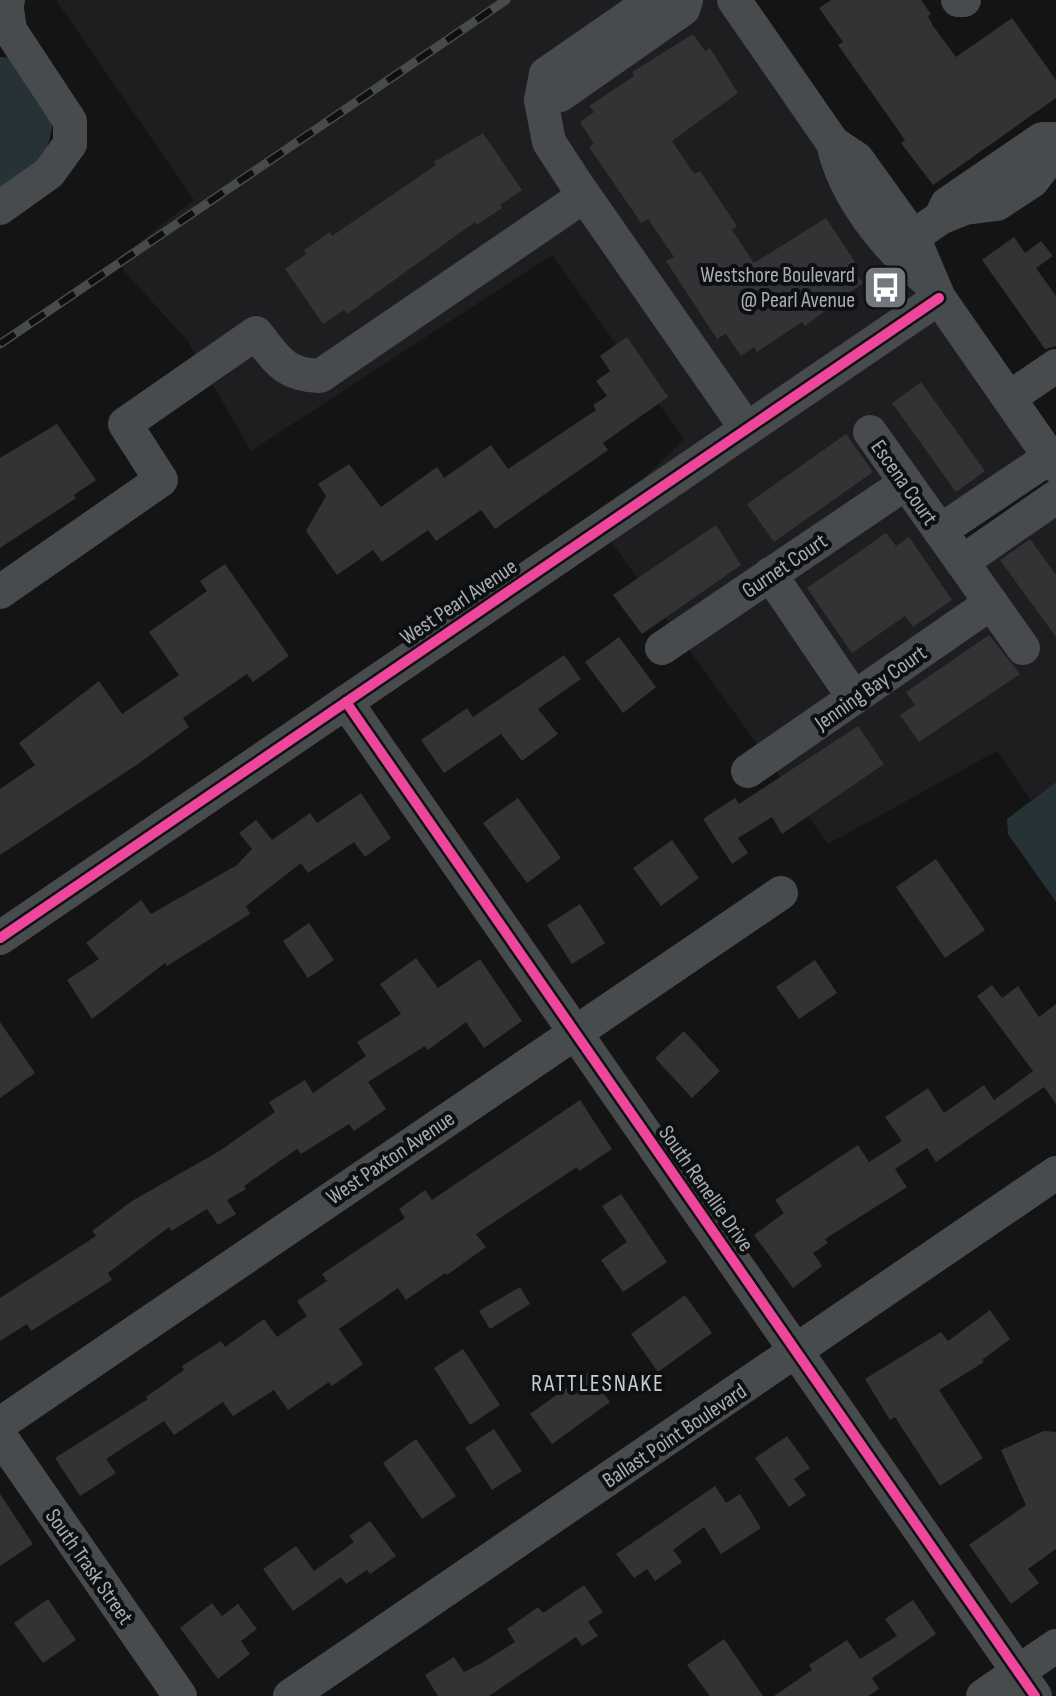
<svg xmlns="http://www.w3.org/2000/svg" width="1056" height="1696" font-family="'Sofia Sans Condensed',sans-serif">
  <rect width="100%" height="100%" fill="#141414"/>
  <!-- built -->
  <g fill="#1e1e20">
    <polygon points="56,0 719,0 920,295 635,487 684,439 552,255 251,451 187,340 115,261 194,200"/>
    <polygon points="937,317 1032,453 942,513 872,414 852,429 888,479 671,625 609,539"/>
    <polygon points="904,501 973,599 856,680 788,579"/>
    <polygon points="1056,514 1056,782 1031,800 997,751 828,844 775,770 989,622 1021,666 1041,652 980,566"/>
    <polygon points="768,593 836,694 759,747 687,647"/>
  </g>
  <!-- water -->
  <g fill="#273236">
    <polygon points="0,57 11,58 54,119 45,158 0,189"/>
    <polygon points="1056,782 1056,902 1008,834 1007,819"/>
  </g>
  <!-- building -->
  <g fill="#333335">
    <polygon points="831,0 921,0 931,14 928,16 933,26 956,57 1012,18 1056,80 1056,98 933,185 901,143 905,140 838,45 843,42 819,8"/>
    <polygon points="693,34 705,51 710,48 738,93 672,141 694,174 700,171 737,226 732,230 754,263 826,218 855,262 850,265 863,283 805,326 802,322 757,352 754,347 741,356 726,334 717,339 666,261 674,257 648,219 641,223 589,147 594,144 580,122 594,112 589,106 634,76 632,72"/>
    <polygon points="483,133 522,190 500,205 502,208 477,225 475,222 347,314 344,310 323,324 285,269 306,254 304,250 330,232 332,236 436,165 434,162"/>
    <polygon points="1014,237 1025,253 1041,241 1053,256 1036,268 1056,296 1056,346 1045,349 982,260"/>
    <polygon points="627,337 668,397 603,443 608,450 495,529 481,510 436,541 428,530 382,562 373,550 337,575 306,531 326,496 318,484 349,464 381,507 437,467 444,478 491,445 508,469 596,410 593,405 607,396 596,381 610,371 600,356"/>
    <polygon points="921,382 985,471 956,492 892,403"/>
    <polygon points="57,424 96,480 74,495 76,498 0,548 0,458"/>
    <polygon points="846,434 873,472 774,542 747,504"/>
    <polygon points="716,525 741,565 642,634 613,595"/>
    <polygon points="886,533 896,546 909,537 952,600 913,627 905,616 852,653 807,588"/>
    <polygon points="1030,539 1056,575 1056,637 1000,560"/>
    <polygon points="225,564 289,656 253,682 247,674 183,718 189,727 138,764 0,855 0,789 35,765 19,743 99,681 122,714 179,675 149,632 207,591 200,581"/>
    <polygon points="989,635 1020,674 919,742 900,715 915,705 906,692"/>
    <polygon points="619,637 656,687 623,713 585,662"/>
    <polygon points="564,655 581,679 538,709 558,734 522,761 501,734 444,773 421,740 467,708 473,717"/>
    <polygon points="858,726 884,764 782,834 772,817 738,838 748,853 732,864 703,819 735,798 739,804"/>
    <polygon points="361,793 391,838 365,857 354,842 308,873 301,863 246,906 250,914 167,966 165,963 92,1019 67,980 99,959 86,943 141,900 151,914 237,865 252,849 239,833 256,820 272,840 310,813 317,823"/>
    <polygon points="518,798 561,858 527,883 483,823"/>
    <polygon points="672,840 699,878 661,906 633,868"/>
    <polygon points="936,859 985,930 945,958 896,887"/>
    <polygon points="580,904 605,943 572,964 547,925"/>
    <polygon points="309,923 334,960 308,978 283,941"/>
    <polygon points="416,958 438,988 480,959 522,1021 484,1048 466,1022 428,1050 425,1046 368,1082 386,1109 354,1131 349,1124 301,1154 297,1149 244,1186 246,1189 227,1200 236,1214 218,1225 207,1209 171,1231 169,1227 108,1273 112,1280 31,1331 27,1324 0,1341 0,1298 96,1236 92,1231 132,1201 221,1150 275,1112 269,1102 305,1080 313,1093 366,1056 357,1042 401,1014 380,984"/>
    <polygon points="815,960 837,993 799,1019 776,987"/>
    <polygon points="992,985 1002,998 1018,986 1039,1017 1056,1004 1056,1104 1044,1087 936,1162 927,1148 895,1169 907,1187 825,1239 828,1243 813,1253 822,1266 793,1288 754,1235 784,1213 775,1200 858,1145 869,1162 902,1141 885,1117 928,1088 944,1113 984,1085 994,1100 1033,1071 977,996"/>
    <polygon points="0,1022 35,1073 0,1098"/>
    <polygon points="684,1031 720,1071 692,1098 655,1058"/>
    <polygon points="580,1100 612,1149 579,1171 577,1167 476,1234 486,1247 447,1275 445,1273 406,1300 398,1288 339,1329 363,1364 332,1386 329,1382 288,1410 274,1390 233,1416 223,1402 174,1435 164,1421 106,1459 116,1473 80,1496 55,1458 148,1399 146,1397 184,1370 182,1366 221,1341 225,1347 264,1319 277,1337 307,1316 297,1301 327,1281 322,1274 405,1218 399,1209 425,1190 432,1200"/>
    <polygon points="621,1194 667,1262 623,1292 601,1260 627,1242 602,1206"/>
    <polygon points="520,1287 530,1304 490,1329 479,1311"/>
    <polygon points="685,1295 712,1333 658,1372 631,1334"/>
    <polygon points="990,1310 1010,1339 982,1360 984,1362 939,1390 983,1458 940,1486 895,1417 890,1420 865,1379 941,1332 948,1341"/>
    <polygon points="463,1349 500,1405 470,1425 434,1368"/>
    <polygon points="589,1372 610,1402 552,1444 530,1414"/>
    <polygon points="494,1429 522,1471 492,1490 465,1448"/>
    <polygon points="1044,1431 1056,1432 1056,1549 1028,1569 1039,1583 1011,1604 969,1545 1026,1505 1001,1450"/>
    <polygon points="787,1436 810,1468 794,1479 806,1495 789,1507 755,1458"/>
    <polygon points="416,1439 456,1496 422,1519 383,1463"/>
    <polygon points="715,1486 726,1503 740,1494 761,1528 721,1554 704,1527 673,1550 682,1562 655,1581 647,1569 634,1578 616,1554"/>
    <polygon points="0,1494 33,1544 0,1566"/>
    <polygon points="370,1521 396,1556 370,1574 367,1570 346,1584 341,1577 293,1611 263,1569 296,1546 314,1571 354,1542 349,1536"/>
    <polygon points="584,1585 603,1612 588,1622 598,1636 582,1646 576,1637 489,1696 438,1696 425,1675 454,1657 464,1672 480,1664 515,1642 507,1629 538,1607 543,1613"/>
    <polygon points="48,1599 76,1640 43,1663 14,1623"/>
    <polygon points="913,1600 936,1634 872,1678 879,1689 868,1696 774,1696 812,1670 809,1665 847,1640 860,1659 897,1636 885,1619"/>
    <polygon points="212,1603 222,1616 238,1604 257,1629 241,1641 250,1654 218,1679 180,1628"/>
    <polygon points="724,1639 763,1696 710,1696 687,1665"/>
  </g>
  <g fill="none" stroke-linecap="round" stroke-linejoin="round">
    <!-- minor -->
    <g stroke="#484b4d" stroke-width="34">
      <polyline points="653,0 546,74 541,100 560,95 683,9 686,0"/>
      <path d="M 734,0 L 833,143 C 844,195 886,248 927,280"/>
      <polyline points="958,0 964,0"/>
      <polyline points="541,100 549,142 575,182 746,428"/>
      <polyline points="833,143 857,159 913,237 939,298 1056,466"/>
      <polyline points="0,208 49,173 70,144 70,121 10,30 6,3 8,0"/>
      <polyline points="944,210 947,204 1042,139 1056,139"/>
      <polyline points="913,237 940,218 965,208 997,204 1032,181 1056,150"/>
      <polyline points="1009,398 1056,366"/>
      <polyline points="870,432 1023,648"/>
      <polyline points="940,531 1050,457"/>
      <polyline points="962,562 1056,497"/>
      <polyline points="770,574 854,698"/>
      <path d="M 0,592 L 161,480 L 125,424 L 256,333 C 277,359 283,375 320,376 L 584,196"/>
      <polyline points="662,648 906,483"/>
      <polyline points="346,702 1035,1696"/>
      <polyline points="748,771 991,603"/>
      <polyline points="0,938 939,298"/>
      <polyline points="0,1424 781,893"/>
      <polyline points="0,1436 180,1696"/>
      <polyline points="290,1696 1056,1173"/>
      <polyline points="983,1696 1056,1646"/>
    </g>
    <defs>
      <polyline id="rail" points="0,344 506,0"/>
    </defs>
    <!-- rail casing -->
    <use href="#rail" stroke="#484b4c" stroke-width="9"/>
    <!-- rail -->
    <use href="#rail" stroke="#0e0f10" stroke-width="6" stroke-dasharray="18" stroke-linecap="butt"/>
    <defs>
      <g id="cycleway">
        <polyline points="346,702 1035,1696"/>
        <polyline points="0,938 939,298"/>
      </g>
    </defs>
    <!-- cycleway casing -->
    <use href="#cycleway" stroke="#0e0f10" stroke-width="15"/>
    <!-- cycleway -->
    <use href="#cycleway" stroke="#ed469a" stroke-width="10"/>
  </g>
  <!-- icons -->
  <defs>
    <symbol id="bus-square" viewBox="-11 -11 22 22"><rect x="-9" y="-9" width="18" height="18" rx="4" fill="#72787d" stroke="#0e0f10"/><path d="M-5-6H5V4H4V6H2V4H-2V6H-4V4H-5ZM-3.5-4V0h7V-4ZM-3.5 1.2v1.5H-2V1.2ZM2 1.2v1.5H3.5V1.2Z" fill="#fff"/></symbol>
  </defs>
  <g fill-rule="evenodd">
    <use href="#bus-square" x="860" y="262" width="51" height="51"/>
  </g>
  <g text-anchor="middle" stroke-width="8" stroke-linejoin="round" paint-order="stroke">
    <!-- poi labels -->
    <g font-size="22" fill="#a5aeb5" stroke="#0e0f10" text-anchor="end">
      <text x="855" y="282">Westshore Boulevard<tspan x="855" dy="25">@ Pearl Avenue</tspan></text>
    </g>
    <!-- street labels -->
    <g font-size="22" fill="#a5aeb5" stroke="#0e0f10">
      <text transform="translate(905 482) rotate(55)" y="8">Escena Court</text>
      <text transform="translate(784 565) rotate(-34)" y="8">Gurnet Court</text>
      <text transform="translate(458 601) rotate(-34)" y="8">West Pearl Avenue</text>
      <text transform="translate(870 687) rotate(-35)" y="8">Jenning Bay Court</text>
      <text transform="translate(390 1157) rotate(-34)" y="8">West Paxton Avenue</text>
      <text transform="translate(707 1188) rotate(55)" y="8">South Renellie Drive</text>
      <text transform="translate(674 1435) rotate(-34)" y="8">Ballast Point Boulevard</text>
      <text transform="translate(90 1566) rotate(55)" y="8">South Trask Street</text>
    </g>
    <!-- neighbourhood labels -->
    <g font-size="24" letter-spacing="2" fill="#c6cbd1" stroke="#0e0f10">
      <text x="598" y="1391">RATTLESNAKE</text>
    </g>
  </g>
</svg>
